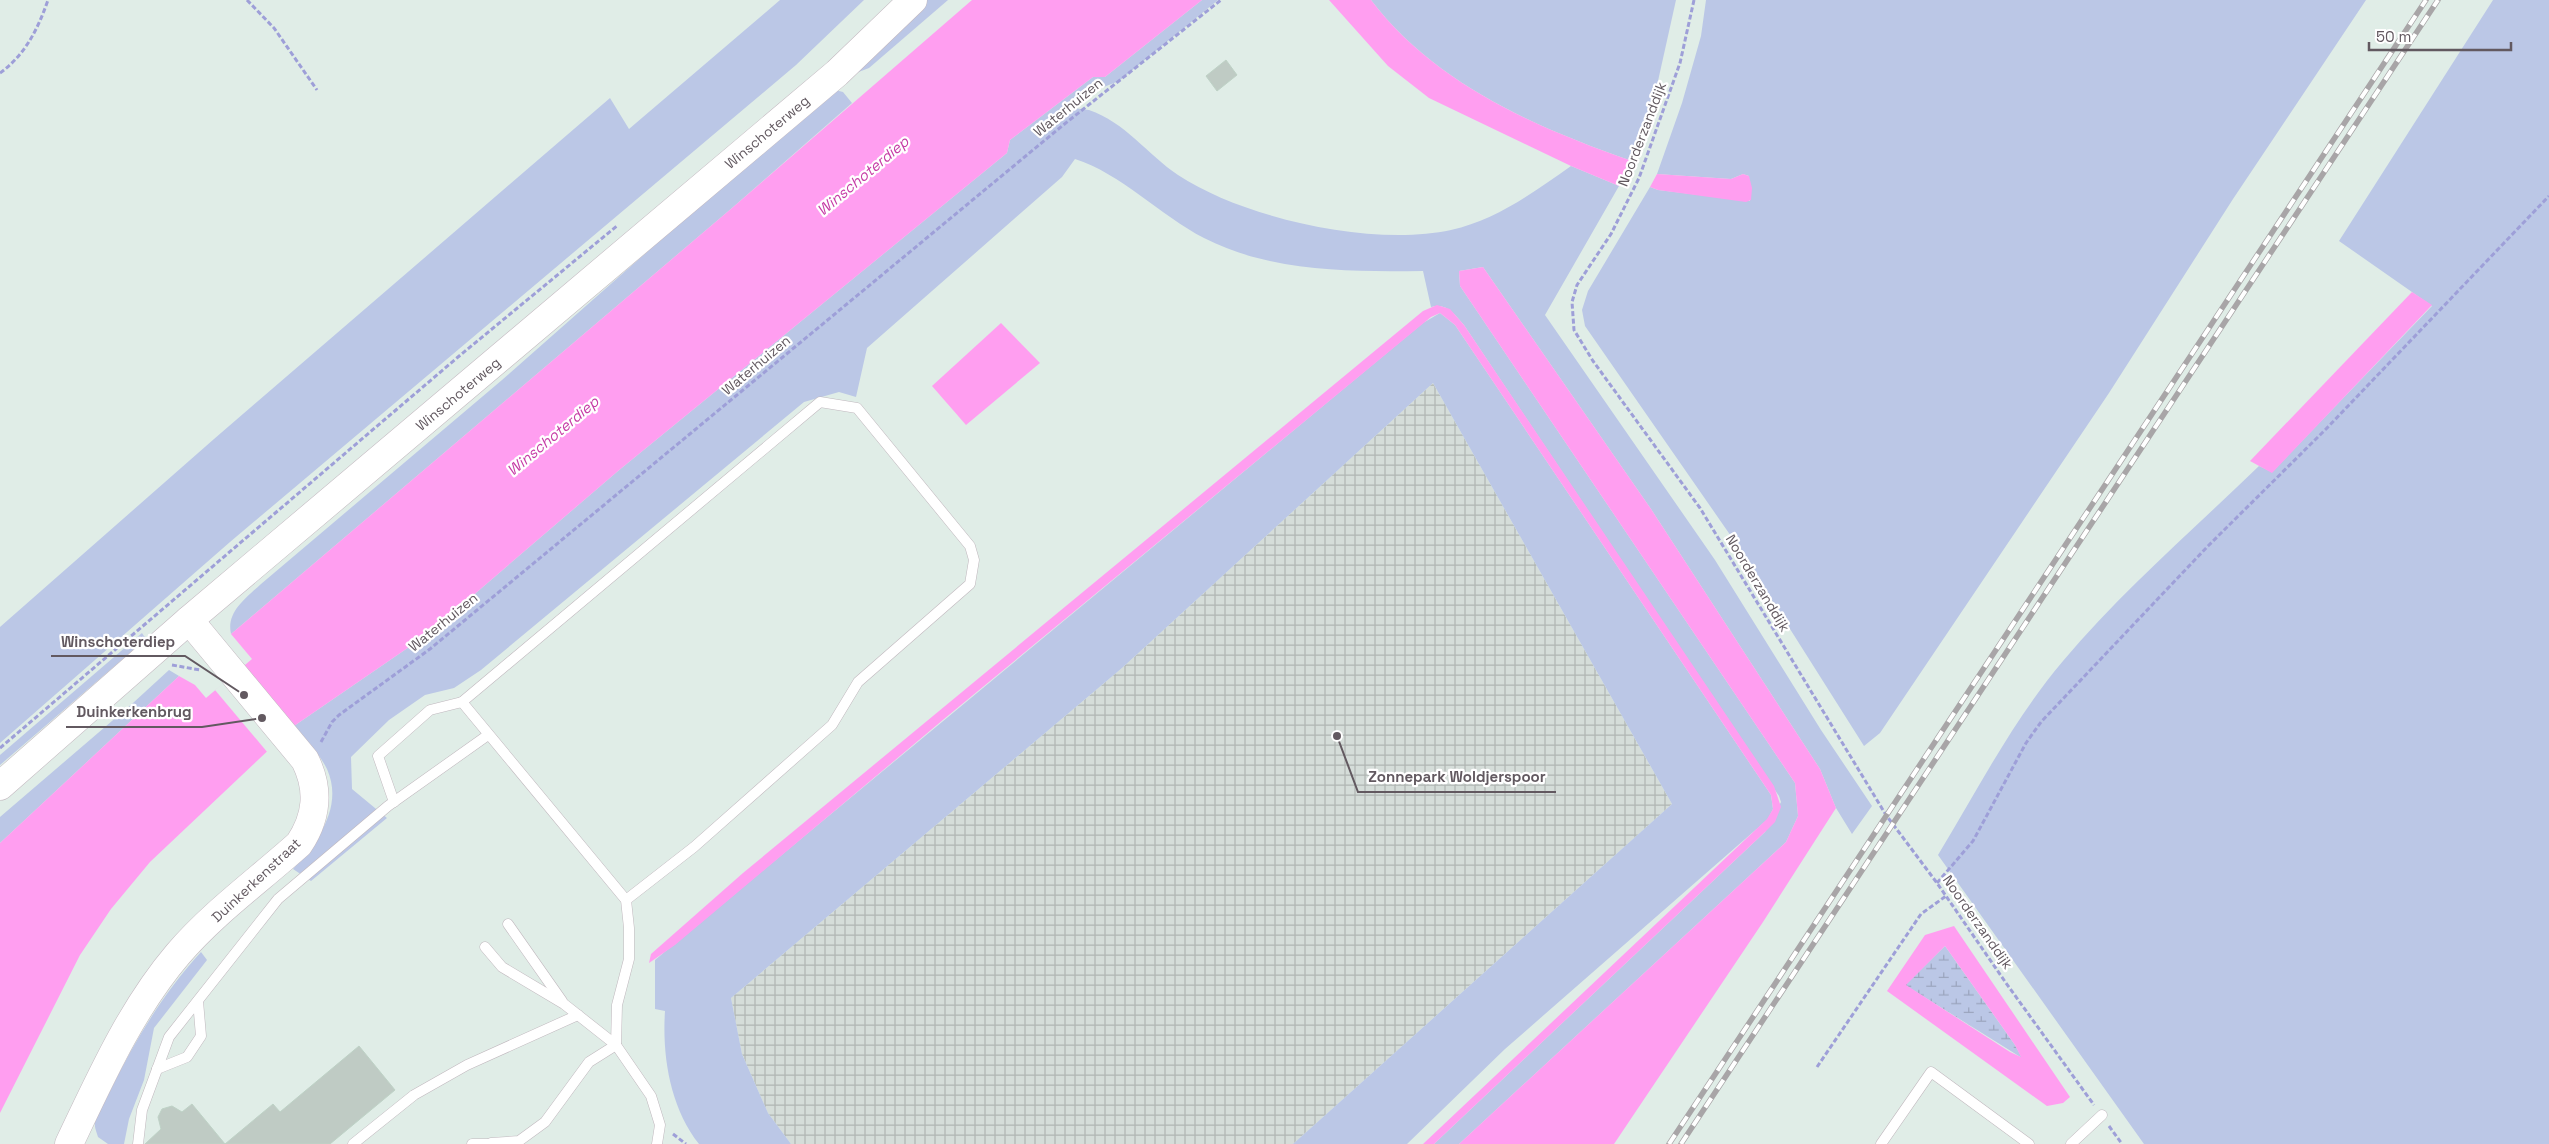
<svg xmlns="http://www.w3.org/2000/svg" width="2549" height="1144" font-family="'Space Grotesk',sans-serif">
  <defs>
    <pattern id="industrial-grid" width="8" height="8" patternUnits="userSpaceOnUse" patternTransform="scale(1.25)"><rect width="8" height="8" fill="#d5ddd9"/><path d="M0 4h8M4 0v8" fill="none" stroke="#b0b6b3"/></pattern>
    <pattern id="wetland-marsh" width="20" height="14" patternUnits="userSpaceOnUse" patternTransform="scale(1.25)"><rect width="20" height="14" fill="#bbc7e6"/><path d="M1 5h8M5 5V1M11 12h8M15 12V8" fill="none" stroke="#9ba5be"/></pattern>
  </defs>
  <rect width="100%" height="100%" fill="#e0ede7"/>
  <!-- industrial -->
  <polygon fill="url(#industrial-grid)" points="1433,383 1672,804 1293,1144 791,1144 768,1113 742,1054 731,998 1122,668"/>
  <!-- green -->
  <g fill="#bbc7e6">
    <polygon points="780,0 864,0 796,65 230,542 0,743 0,627 214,439 610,98 629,129"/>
    <polygon points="927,0 948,0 869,68 856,73 853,70"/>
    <path d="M 1202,0 L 1218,0 L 1119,81 L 1081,96 L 1071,107 C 1077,109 1084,109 1089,110 C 1125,122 1148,155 1178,175 C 1245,219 1373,247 1451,230 C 1496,220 1534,192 1571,166 L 1619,186 L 1545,315 L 1715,560 L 1821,730 L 1872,806 L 1852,834 L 1836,808 L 1820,769 L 1651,509 L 1483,267 L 1459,271 L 1460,286 L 1795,783 L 1798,816 L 1786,842 L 1459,1144 L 1434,1144 L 1765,832 L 1781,802 L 1779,796 L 1464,325 C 1455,315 1447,302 1431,307 L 1423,271 C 1350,272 1270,272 1204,238 C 1161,216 1120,173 1075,159 L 1062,177 L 867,348 L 856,397 L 839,392 L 804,402 L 481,670 L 454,688 L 425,695 L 389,720 L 351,757 L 352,789 L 387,818 L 311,881 L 293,869 C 317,843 344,807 327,769 C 319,753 305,739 294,726 L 428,634 L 618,471 L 1007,153 L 1010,140 L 1093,77 L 1105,77 Z"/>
    <path d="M 1371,0 L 1676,0 L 1652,108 L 1632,161 C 1535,127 1435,84 1371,0 Z"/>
    <polygon points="1706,0 2366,0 2233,199 2109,393 1880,733 1864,746 1733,539 1585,326 1582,310 1588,291 1650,187 1658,190 1750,201 1749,176 1743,174 1731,179 1657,174 1682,103 1701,36"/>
    <path d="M 2493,0 L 2549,0 L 2549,1144 L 2144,1144 L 1938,855 C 1978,789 2013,720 2063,661 C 2122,591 2193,530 2259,466 L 2272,472 L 2432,306 L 2339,241 Z"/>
    <path d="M 835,90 L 843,92 L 852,103 L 732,208 L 231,634 C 226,612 246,598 261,584 L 502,380 L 715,192 Z"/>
    <path d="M 1440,313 L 1455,325 L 1771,795 L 1773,809 L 1768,819 L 1505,1049 L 1407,1144 L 1293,1144 L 1672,804 L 1433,383 L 1122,668 L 731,998 L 742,1054 L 768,1113 L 791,1144 L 699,1144 C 670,1107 662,1056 665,1011 L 655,1009 L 655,960 L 1423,323 Z"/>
    <polygon points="142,633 146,639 0,765 0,755"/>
    <polygon points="169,670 179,676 0,843 0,817 133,703"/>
    <path d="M 201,952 L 207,960 L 154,1028 L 144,1080 L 129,1119 L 124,1144 L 108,1144 L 98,1137 C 97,1133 94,1127 95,1122 C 99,1110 107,1098 112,1087 C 136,1039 164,992 201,952 Z"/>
  </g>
  <!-- wetland -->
  <polygon fill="url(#wetland-marsh)" points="1945,946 2015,1045 2022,1058 1905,985"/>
  <!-- water -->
  <g fill="#ff9ef0" fill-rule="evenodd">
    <polygon points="972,0 1202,0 1105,77 1093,77 1010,140 1007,153 618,471 428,634 294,726 150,862 111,909 80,955 0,1113 0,843 179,676 195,685 206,698 252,659 231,634 732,208"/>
    <path d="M 1329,0 L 1371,0 C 1435,84 1535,127 1632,161 L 1619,186 L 1571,166 L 1429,98 L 1388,66 Z"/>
    <polygon points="1657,174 1731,179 1743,174 1749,176 1752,188 1751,200 1746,202 1658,190 1650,187"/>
    <polygon points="1483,267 1651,509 1820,769 1836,808 1763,922 1614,1144 1459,1144 1786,842 1798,816 1795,783 1460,286 1459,271"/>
    <polygon points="2412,292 2432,305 2272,473 2250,461"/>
    <polygon points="1437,305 1450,309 1464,325 1774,786 1781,807 1775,822 1765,832 1434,1144 1423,1144 1767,819 1773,809 1771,795 1455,325 1440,313 1431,317 944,719 675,945 649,963 651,954 743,873 1423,311"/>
    <polygon points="1001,323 1040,363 966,425 932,386"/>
    <path d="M 1954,926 L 2070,1097 L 2063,1103 L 2047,1106 L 1887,991 L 1925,935 ZM 1945,946 L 2015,1045 L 2021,1057 L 2010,1052 L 1906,985 Z"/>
  </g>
  <!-- pier -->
  <polygon fill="#e0ede7" points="242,666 295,729 268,753 215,690"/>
  <!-- building -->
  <g fill="#bfcbc4" stroke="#bed2c6">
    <polygon points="1226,60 1237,75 1217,91 1206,76"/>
    <polygon points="359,1046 395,1090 330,1144 145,1144 161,1129 158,1117 162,1109 172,1106 182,1112 192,1104 225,1144 273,1104 280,1112"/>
  </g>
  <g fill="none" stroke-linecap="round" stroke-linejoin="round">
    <defs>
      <g id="lane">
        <polyline points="462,702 820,402 857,408 970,546 974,560 970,584 858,682 832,725 694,847 626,900"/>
        <polyline points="394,802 378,756 430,710 462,702 626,900 629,928 629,959 617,1005 616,1045 589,1062 545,1122 519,1141 491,1143"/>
        <polyline points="508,924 562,1001"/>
        <polyline points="485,947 502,967 564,1004 616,1045 651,1096 660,1125 657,1144"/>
        <polyline points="157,1069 187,1057 201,1036 198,1001"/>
        <polyline points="138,1144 142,1110 169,1037 278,899 388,806 488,735"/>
        <polyline points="353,1144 414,1095 467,1065 578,1015"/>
        <polyline points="472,1144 491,1144"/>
        <polyline points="1881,1144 1931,1072 2029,1144"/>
        <polyline points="2071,1144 2102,1115"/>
      </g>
      <g id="secondary">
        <polyline points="0,786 189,620 837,73 913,0"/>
        <path d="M 69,1144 C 100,1079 131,1009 178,954 C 213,913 259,880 299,844 C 317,817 320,790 305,760 L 189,620"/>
      </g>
    </defs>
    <!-- lane casing -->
    <use href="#lane" stroke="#c0b8be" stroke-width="11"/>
    <!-- secondary casing -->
    <use href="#secondary" stroke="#c3b9c0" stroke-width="29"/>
    <!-- path -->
    <g stroke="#9e9fd8" stroke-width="3" stroke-dasharray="5 2.5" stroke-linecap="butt">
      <polyline points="247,0 274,28 317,90"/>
      <polyline points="1694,0 1680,63 1639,178 1611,234 1577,285 1572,302 1574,330 1593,361 1700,508 1886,815 1937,883 2006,983 2094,1105"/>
      <path d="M 0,73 C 25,55 38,29 48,0"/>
      <polyline points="172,665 200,670"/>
      <polyline points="321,742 332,722 339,715 430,649 1062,126 1221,0"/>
      <polyline points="0,748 458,357 618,225"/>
      <polyline points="1937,883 1973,841 2026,743 2041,722 2208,546 2326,429 2549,196"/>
      <polyline points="1817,1067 1921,914 1946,896"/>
      <polyline points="2109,1126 2122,1144"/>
      <polyline points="673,1134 686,1144"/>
    </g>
    <!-- lane -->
    <use href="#lane" stroke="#fff" stroke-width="10"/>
    <!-- secondary -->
    <use href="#secondary" stroke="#fff" stroke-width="28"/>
    <defs>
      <g id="rail">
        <polyline points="1669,1144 2426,0"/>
        <polyline points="1681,1144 2438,0"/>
      </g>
    </defs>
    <!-- rail casing -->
    <use href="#rail" stroke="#a8a5a7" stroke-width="5.5"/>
    <!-- rail -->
    <use href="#rail" stroke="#fff" stroke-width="4" stroke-dasharray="11" stroke-linecap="butt"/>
  </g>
  <g text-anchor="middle" stroke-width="4.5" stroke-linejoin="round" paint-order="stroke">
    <!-- street labels -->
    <g font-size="14" fill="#625960" stroke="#fff">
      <text transform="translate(1068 107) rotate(-39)" y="5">Waterhuizen</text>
      <text transform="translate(767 132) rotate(-40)" y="5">Winschoterweg</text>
      <text transform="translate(1642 134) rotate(-69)" y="5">Noorderzanddijk</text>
      <text transform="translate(756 365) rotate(-40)" y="5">Waterhuizen</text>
      <text transform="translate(458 394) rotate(-40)" y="5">Winschoterweg</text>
      <text transform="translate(1758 583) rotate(59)" y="5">Noorderzanddijk</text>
      <text transform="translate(443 622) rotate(-39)" y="5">Waterhuizen</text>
      <text transform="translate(256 880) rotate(-43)" y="5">Duinkerkenstraat</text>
      <text transform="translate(1978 922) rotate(55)" y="5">Noorderzanddijk</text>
    </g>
    <!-- water labels -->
    <g font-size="15" font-style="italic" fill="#c63da6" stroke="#fff">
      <text transform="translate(863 176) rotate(-40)" y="5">Winschoterdiep</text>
      <text transform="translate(553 436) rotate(-40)" y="5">Winschoterdiep</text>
    </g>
  </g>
  <!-- callouts -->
  <path fill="none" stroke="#625960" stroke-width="2" d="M244 695L185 656H51M262 718L202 727H66M1337 736L1358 792H1556"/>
  <g fill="#625960" stroke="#fff" stroke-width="2">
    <circle cx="244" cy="695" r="5"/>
    <circle cx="262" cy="718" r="5"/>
    <circle cx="1337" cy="736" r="5"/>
  </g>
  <g font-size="15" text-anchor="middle" font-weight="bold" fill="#625960" stroke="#fff" stroke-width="4.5" stroke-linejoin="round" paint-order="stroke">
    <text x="118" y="647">Winschoterdiep</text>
    <text x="134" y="717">Duinkerkenbrug</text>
    <text x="1457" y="782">Zonnepark Woldjerspoor</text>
  </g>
  <!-- scale -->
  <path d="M2369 42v8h142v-8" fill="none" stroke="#625960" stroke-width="2.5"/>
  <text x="2376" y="42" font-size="15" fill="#625960" stroke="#ffffff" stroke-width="4" paint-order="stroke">50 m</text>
</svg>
